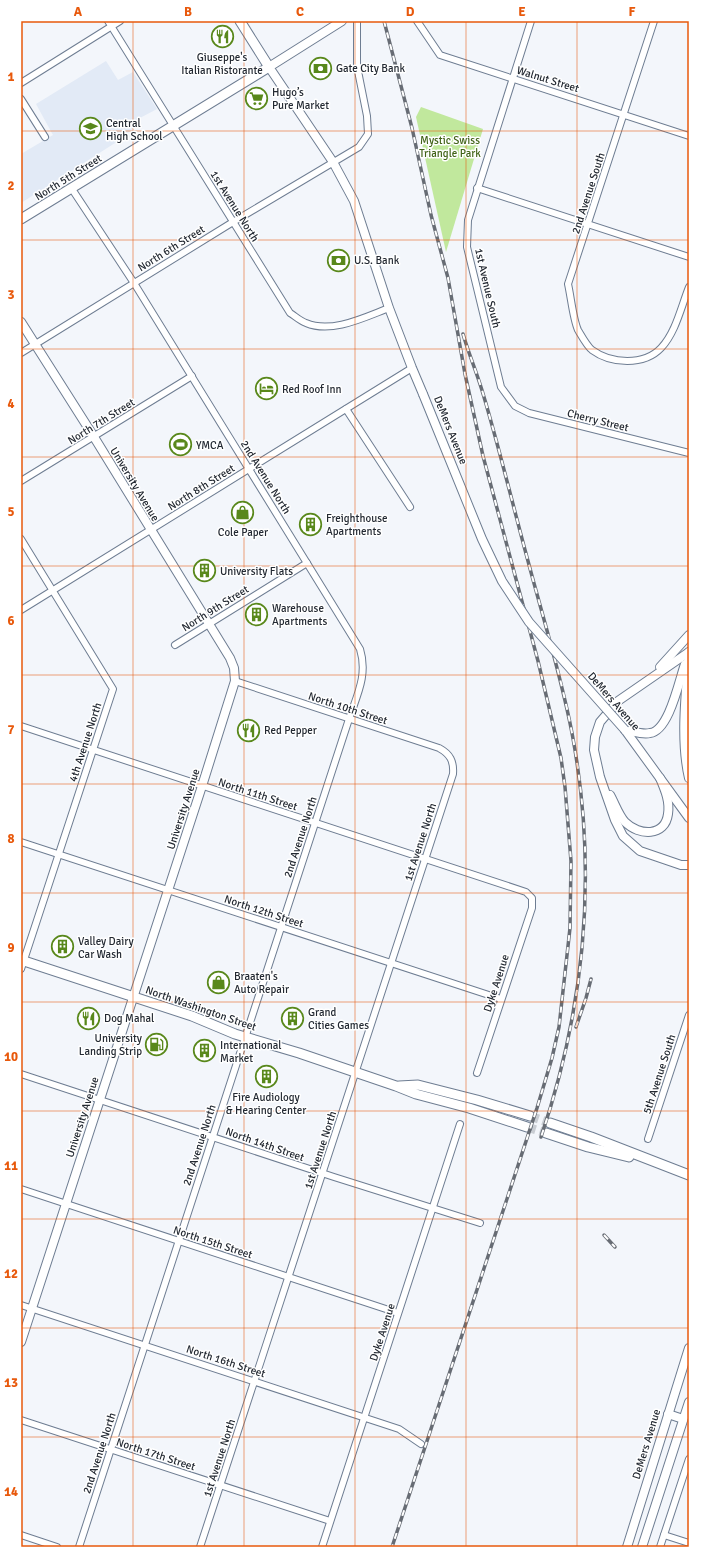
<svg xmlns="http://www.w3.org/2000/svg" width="710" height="1568" font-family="Signika,sans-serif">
  <rect width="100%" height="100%" fill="#f3f6fb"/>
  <!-- built -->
  <polygon fill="#e2eaf6" points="106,61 118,80 133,72 157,109 138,119 140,123 115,143 21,203 21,154 53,135 36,104"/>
  <!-- green -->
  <polygon fill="#c1e89d" points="421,107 483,129 446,252 416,117"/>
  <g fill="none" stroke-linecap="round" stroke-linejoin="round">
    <!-- primary-tunnel -->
    <g stroke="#c9cdd3" stroke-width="9" stroke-dasharray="9 4.5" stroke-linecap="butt">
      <polyline points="530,1116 550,1123"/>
      <polyline points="527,1127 546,1133"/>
    </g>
    <defs>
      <g id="street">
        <path d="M 108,21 L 290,313 C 295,316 300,321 306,323 C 332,334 365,317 389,308"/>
        <polyline points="417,21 440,55 689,136"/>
        <polyline points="531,21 468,220 467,247 501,387 515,406 529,413 689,453"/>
        <path d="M 654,21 L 568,284 C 571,297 573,319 578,330 C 581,335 587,346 592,350 C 611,364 644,366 661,348 C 676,332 681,307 689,287"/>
        <polyline points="21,83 120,21"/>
        <polyline points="21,99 45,137"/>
        <polyline points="477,188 689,257"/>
        <path d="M 72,189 L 134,283 L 360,649 C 368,675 357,695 349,719 L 79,1547"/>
        <polyline points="21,353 233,222 359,147 368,134 367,116 357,66 357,21"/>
        <polyline points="346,409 410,507"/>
        <polyline points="21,481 192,376"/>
        <polyline points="21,539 113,689 21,969"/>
        <polyline points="21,610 412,368"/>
        <polyline points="175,645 307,563"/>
        <polyline points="21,726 526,892 532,898 532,908 477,1073"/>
        <polyline points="21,842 501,999"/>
        <polyline points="21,1074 334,1177 480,1223"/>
        <polyline points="648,1139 689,1015"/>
        <polyline points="21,1189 398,1313"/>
        <polyline points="21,1305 399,1429 421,1444"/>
        <polyline points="21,1420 330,1521"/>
        <polyline points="21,1535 57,1547"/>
        <polyline points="664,1535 689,1543"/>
        <path d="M 200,1547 L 453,774 C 454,761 450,754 439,748 L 235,681"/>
        <polyline points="322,1547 460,1124"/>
        <polyline points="660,1547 689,1459"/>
      </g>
      <g id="secondary">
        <polyline points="342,21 269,67 333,162 354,201 389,308 412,368 423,394"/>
        <polyline points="21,322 94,437 230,658 234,668 235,681 202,786 21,1342"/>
        <polyline points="689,652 618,701 600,722 595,737 594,750 600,777 615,820 623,836 640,851 681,865 689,865"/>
        <path d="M 689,652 C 686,691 680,740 689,778"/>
        <polyline points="660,667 689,635"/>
        <path d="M 625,730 C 633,731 642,735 650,733 C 669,731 679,681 685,664"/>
        <polyline points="625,730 689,818"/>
        <path d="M 610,795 C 615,804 619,816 625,822 C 639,836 665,837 668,814 C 670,801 665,790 660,778"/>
        <polyline points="668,1414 683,1419"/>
        <polyline points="627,1547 689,1348"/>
        <polyline points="642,1547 689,1402"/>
      </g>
      <g id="primary">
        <polyline points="21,219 269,67 240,21"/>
        <polyline points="21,960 192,1016 235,1034 299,1053 396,1086 416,1094 469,1108 527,1127"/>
        <polyline points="399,1086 418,1085 477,1100 530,1116"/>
        <polyline points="550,1123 591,1137 689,1175"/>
        <polyline points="546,1133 588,1147 629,1157"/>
      </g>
    </defs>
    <!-- street casing -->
    <use href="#street" stroke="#6e7d92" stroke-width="8"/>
    <!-- secondary casing -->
    <use href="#secondary" stroke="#6e7d92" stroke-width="10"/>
    <!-- primary casing -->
    <use href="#primary" stroke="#6e7d92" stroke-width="11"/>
    <!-- street -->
    <use href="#street" stroke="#fff" stroke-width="6"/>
    <!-- secondary -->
    <use href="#secondary" stroke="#fff" stroke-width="8"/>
    <!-- primary -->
    <use href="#primary" stroke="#fff" stroke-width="9"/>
    <defs>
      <g id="rail">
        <polyline points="384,21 412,128 431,215 448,278 465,374 483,456 538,661 561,758 565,787 571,861 570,928 559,1027 552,1058 537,1108 392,1547"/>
        <path d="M 463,334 C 469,355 478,375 484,397 C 500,451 513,506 528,561 C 543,618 561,675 572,733 C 598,871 586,1004 541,1137"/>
        <polyline points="576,1027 586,998 591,979"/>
        <polyline points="604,1235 615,1247"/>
      </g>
    </defs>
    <!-- rail casing -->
    <use href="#rail" stroke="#676c74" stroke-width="3.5"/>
    <!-- rail -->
    <use href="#rail" stroke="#fff" stroke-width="2" stroke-dasharray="6" stroke-linecap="butt"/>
    <defs>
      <polyline id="secondary-bridge" points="423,394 482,539 502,581 529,622 625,730"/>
    </defs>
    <!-- secondary-bridge casing -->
    <use href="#secondary-bridge" stroke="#6e7d92" stroke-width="10" stroke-linecap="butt"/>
    <!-- secondary-bridge -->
    <use href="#secondary-bridge" stroke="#fff" stroke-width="8"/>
  </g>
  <!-- grid -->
  <path fill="none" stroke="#e8590c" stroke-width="1" stroke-opacity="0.55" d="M 133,21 L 133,1547M 244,21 L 244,1547M 355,21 L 355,1547M 466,21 L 466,1547M 577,21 L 577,1547M 21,131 L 689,131M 21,240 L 689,240M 21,349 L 689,349M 21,457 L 689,457M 21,566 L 689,566M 21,675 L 689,675M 21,784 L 689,784M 21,893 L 689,893M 21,1002 L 689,1002M 21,1111 L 689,1111M 21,1219 L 689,1219M 21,1328 L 689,1328M 21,1437 L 689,1437"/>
  <!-- icons -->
  <defs>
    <symbol id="restaurant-ring" viewBox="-11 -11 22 22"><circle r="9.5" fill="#fff" stroke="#59881b" stroke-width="1.5"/><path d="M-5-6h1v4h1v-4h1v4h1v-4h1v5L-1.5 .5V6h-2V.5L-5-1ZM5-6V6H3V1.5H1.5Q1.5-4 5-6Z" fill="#59881b"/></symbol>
    <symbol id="bank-ring" viewBox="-11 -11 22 22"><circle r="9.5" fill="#fff" stroke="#59881b" stroke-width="1.5"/><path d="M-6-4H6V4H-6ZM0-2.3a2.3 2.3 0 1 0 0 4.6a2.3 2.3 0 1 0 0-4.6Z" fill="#59881b"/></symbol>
    <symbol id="supermarket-ring" viewBox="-11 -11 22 22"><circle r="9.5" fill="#fff" stroke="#59881b" stroke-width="1.5"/><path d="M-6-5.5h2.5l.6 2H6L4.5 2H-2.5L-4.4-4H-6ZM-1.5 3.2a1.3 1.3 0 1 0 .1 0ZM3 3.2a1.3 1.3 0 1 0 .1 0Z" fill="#59881b"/></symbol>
    <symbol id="school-ring" viewBox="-11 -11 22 22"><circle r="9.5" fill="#fff" stroke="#59881b" stroke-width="1.5"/><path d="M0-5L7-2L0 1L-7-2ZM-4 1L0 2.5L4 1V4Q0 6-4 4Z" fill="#59881b"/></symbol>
    <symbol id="hotel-ring" viewBox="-11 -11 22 22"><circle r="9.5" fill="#fff" stroke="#59881b" stroke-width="1.5"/><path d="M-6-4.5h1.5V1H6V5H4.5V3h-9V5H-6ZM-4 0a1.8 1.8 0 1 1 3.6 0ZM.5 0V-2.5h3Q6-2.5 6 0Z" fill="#59881b"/></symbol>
    <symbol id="stadium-ring" viewBox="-11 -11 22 22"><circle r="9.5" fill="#fff" stroke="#59881b" stroke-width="1.5"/><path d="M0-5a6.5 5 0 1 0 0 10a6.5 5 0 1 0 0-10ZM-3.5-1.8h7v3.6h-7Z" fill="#59881b"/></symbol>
    <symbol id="shop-ring" viewBox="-11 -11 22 22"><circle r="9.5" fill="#fff" stroke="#59881b" stroke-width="1.5"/><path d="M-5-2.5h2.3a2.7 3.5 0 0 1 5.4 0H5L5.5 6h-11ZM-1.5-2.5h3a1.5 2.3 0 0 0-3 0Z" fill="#59881b"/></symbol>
    <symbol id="building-ring" viewBox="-11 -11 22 22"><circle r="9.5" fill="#fff" stroke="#59881b" stroke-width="1.5"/><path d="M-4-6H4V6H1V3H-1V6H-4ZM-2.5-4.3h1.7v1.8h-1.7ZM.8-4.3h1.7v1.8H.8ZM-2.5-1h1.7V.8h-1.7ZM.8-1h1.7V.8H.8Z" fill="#59881b"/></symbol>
    <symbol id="fuel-ring" viewBox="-11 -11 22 22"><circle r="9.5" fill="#fff" stroke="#59881b" stroke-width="1.5"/><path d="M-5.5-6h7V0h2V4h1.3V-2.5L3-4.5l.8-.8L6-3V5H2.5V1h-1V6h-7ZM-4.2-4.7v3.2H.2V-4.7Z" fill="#59881b"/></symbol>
  </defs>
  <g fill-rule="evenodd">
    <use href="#restaurant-ring" x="210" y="24" width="25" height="25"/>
    <use href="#bank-ring" x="308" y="56" width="25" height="25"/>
    <use href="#supermarket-ring" x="244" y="86" width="25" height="25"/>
    <use href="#school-ring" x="78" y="116" width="25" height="25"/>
    <use href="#bank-ring" x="326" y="248" width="25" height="25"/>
    <use href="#hotel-ring" x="254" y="376" width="25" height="25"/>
    <use href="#stadium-ring" x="168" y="432" width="25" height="25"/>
    <use href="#shop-ring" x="230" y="500" width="25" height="25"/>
    <use href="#building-ring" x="298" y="512" width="25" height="25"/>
    <use href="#building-ring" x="192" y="558" width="25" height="25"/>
    <use href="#building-ring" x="244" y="602" width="25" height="25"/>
    <use href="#restaurant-ring" x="236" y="718" width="25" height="25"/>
    <use href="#building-ring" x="50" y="934" width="25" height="25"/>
    <use href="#shop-ring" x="206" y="970" width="25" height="25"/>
    <use href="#restaurant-ring" x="76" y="1006" width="25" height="25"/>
    <use href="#building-ring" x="280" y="1006" width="25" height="25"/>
    <use href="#fuel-ring" x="144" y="1032" width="25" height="25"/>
    <use href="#building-ring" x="192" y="1038" width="25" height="25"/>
    <use href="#building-ring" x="254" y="1064" width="25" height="25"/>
  </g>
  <g text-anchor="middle" stroke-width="3" stroke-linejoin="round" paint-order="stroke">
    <!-- poi labels -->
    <g font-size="11" fill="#232932" stroke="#fff" text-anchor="start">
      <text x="222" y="61" text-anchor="middle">Giuseppe's<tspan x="222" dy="13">Italian Ristorante</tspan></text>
      <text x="336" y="72">Gate City Bank</text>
      <text x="272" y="96">Hugo’s<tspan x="272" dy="13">Pure Market</tspan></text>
      <text x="106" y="127">Central<tspan x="106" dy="13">High School</tspan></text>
      <text x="354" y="264">U.S. Bank</text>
      <text x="282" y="393">Red Roof Inn</text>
      <text x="196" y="449">YMCA</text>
      <text x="326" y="522">Freighthouse<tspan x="326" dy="13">Apartments</tspan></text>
      <text x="243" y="536" text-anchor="middle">Cole Paper</text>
      <text x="220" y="575">University Flats</text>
      <text x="272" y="612">Warehouse<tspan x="272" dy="13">Apartments</tspan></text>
      <text x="264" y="734">Red Pepper</text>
      <text x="78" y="945">Valley Dairy<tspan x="78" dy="13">Car Wash</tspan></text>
      <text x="234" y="980">Braaten's<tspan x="234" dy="13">Auto Repair</tspan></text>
      <text x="308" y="1016">Grand<tspan x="308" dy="13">Cities Games</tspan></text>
      <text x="104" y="1022">Dog Mahal</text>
      <text x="142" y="1042" text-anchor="end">University<tspan x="142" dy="13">Landing Strip</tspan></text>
      <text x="220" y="1049">International<tspan x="220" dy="13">Market</tspan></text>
      <text x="266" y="1101" text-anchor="middle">Fire Audiology<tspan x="266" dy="13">&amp; Hearing Center</tspan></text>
    </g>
    <!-- street labels -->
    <g font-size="11" fill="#232932" stroke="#fff">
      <text transform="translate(548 79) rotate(17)" y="4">Walnut Street</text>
      <text transform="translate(68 177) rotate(-32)" y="4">North 5th Street</text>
      <text transform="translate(588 193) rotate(-72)" y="4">2nd Avenue South</text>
      <text transform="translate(235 206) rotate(58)" y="4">1st Avenue North</text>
      <text transform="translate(171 248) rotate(-32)" y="4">North 6th Street</text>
      <text transform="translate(488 288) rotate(77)" y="4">1st Avenue South</text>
      <text transform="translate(598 420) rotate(14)" y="4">Cherry Street</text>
      <text transform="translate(101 421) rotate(-32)" y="4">North 7th Street</text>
      <text transform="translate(451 430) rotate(68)" y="4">DeMers Avenue</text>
      <text transform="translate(266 477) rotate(58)" y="4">2nd Avenue North</text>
      <text transform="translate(135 484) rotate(59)" y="4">University Avenue</text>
      <text transform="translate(201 487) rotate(-32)" y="4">North 8th Street</text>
      <text transform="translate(215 608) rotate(-32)" y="4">North 9th Street</text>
      <text transform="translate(614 701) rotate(49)" y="4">DeMers Avenue</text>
      <text transform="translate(348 708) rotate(18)" y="4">North 10th Street</text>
      <text transform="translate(85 742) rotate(-72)" y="4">4th Avenue North</text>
      <text transform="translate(258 794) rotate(18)" y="4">North 11th Street</text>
      <text transform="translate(183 809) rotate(-72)" y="4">University Avenue</text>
      <text transform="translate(300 837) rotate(-72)" y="4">2nd Avenue North</text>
      <text transform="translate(420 842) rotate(-72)" y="4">1st Avenue North</text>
      <text transform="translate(264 911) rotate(18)" y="4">North 12th Street</text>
      <text transform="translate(496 983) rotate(-72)" y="4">Dyke Avenue</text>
      <text transform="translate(201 1008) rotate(19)" y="4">North Washington Street</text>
      <text transform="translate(659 1074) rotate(-72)" y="4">5th Avenue South</text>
      <text transform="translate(82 1117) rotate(-72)" y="4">University Avenue</text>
      <text transform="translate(265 1144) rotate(19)" y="4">North 14th Street</text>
      <text transform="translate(199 1145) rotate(-72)" y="4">2nd Avenue North</text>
      <text transform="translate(320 1150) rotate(-72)" y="4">1st Avenue North</text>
      <text transform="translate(213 1242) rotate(18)" y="4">North 15th Street</text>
      <text transform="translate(382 1332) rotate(-72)" y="4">Dyke Avenue</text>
      <text transform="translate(226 1361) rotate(18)" y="4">North 16th Street</text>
      <text transform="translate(646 1444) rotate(-73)" y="4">DeMers Avenue</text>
      <text transform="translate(99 1453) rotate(-72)" y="4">2nd Avenue North</text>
      <text transform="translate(156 1454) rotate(18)" y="4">North 17th Street</text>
      <text transform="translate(219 1458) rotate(-72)" y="4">1st Avenue North</text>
    </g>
    <!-- park labels -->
    <g font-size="11" fill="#416317" stroke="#fff">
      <text x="450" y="144">Mystic Swiss<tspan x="450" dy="13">Triangle Park</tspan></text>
    </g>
  </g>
  <!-- border -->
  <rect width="710" height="1568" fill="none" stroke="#ffffff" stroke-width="44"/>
  <rect x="22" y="22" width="666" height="1524" fill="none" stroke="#e8590c" stroke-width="1.5"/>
  <g font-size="13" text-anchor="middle" font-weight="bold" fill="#e8590c">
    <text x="78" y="16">A</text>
    <text x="188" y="16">B</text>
    <text x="300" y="16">C</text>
    <text x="410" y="16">D</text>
    <text x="522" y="16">E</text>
    <text x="632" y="16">F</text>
    <text x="11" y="81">1</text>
    <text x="11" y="190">2</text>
    <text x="11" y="299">3</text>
    <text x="11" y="408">4</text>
    <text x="11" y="516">5</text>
    <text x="11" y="625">6</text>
    <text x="11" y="734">7</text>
    <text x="11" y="843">8</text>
    <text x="11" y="952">9</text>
    <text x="11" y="1061">10</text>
    <text x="11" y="1170">11</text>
    <text x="11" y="1278">12</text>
    <text x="11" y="1387">13</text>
    <text x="11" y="1496">14</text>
  </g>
</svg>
